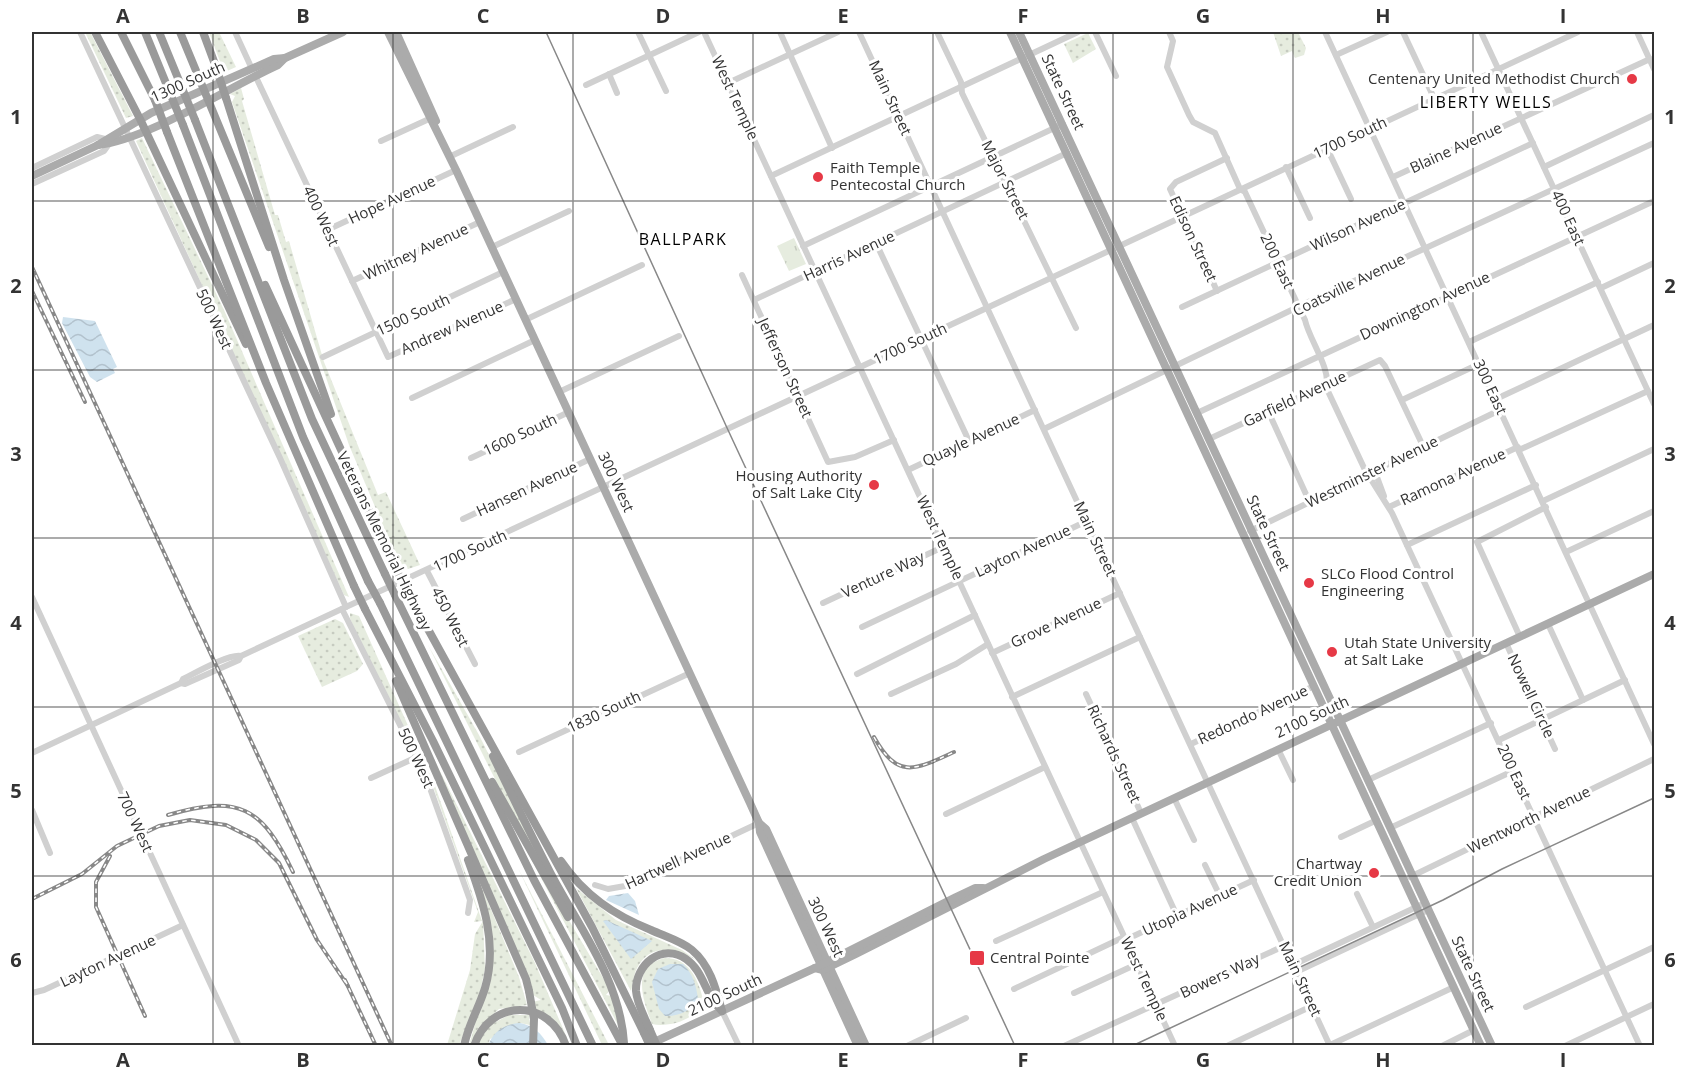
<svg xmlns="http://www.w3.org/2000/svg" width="1686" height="1077" font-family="'Open Sans',sans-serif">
  <defs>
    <pattern id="grass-dots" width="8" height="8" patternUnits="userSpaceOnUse" patternTransform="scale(1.5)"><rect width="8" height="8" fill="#e6ecdf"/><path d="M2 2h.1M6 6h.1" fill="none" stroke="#c6cbc0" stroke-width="1.8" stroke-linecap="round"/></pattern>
    <pattern id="park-tufts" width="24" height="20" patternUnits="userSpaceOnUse" patternTransform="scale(1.5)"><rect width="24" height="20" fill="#e6ecdf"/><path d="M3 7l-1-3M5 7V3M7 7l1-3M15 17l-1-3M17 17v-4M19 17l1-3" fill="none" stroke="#c6cbc0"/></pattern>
    <pattern id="water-waves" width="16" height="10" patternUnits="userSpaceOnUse" patternTransform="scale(1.5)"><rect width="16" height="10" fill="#cfe2ee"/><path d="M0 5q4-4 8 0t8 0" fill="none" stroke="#b2c2cd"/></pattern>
  </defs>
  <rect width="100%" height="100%" fill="#fff"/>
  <!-- grass -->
  <g fill="url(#grass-dots)">
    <polygon points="85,32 90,32 133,116 126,118"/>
    <polygon points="209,32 219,32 236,67 227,71 222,67"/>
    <polygon points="1273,32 1298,32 1306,48 1304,55 1295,58 1292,51 1281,56"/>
    <polygon points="1088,33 1096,49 1073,63 1064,44"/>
    <polygon points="241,88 244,99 242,101 275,215 278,215 286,242 289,241 324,362 378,495 386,492 420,565 408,569 400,566 349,445 232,102 235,96 230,94"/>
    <polygon points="142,138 224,310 349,597 344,595 136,141"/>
    <polygon points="350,613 359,616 435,786 482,921 474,922 478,912 430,778 357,636 350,618"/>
    <polygon points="335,619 343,623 363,664 357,671 322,687 298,636"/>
    <polygon points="428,645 479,735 552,881 508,805"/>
    <polygon points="433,757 535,963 570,1045 533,1007 532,1002 541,1000 530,993"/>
    <polygon points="517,832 606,983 609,991 606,995 612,996 619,1027"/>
    <polygon points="473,866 519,977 527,1005 499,1009 479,1027 469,1046 491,965"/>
    <polygon points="518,868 609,1045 602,1045"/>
    <path d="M 576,888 L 616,920 L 682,950 L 699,962 C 679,949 651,941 637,968 C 633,976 633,985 631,991 Z"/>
    <polygon points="483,921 485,969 480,992 459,1045 447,1045 470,970 475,934"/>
    <path d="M 665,958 C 689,958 698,979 703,999 C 700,1019 669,1028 652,1024 C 643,1000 630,966 665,958 Z"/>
    <polygon points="509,1015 529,1015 530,1025 520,1023 490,1039 488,1045 476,1046 490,1025"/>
  </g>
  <!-- park -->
  <polygon fill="url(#park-tufts)" points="794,238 806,264 789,271 777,246"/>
  <!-- water -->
  <g fill="url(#water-waves)">
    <polygon points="63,317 95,321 117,367 113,369 115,373 97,382 90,377 62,323"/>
    <polygon points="628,893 635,901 639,915 606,900 609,896"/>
    <polygon points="606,920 652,941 631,959 603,921"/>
    <path d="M 670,964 L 683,964 C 693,974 696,985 698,999 C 692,1010 678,1017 665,1016 L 659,1009 L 652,982 L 658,969 Z"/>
    <path d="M 520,1023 C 534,1026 541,1033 548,1045 L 488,1046 C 493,1031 505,1024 520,1023 Z"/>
  </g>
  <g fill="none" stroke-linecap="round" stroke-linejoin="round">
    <!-- minor -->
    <g stroke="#d0d0d0" stroke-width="6">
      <polyline points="80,32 280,458 346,607"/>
      <polyline points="235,32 252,69"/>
      <polyline points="638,32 666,91"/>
      <polyline points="704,32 1175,1046"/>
      <polyline points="780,32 832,148"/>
      <polyline points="859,32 1330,1046"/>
      <polyline points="937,32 961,82 962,93 1076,328"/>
      <polyline points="1095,32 1116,76"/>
      <path d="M 1169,32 L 1173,41 L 1167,67 L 1189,115 L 1193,122 L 1215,133 L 1240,189 L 1245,192 L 1305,320 C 1309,339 1332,371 1326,387 L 1365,470 L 1392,513 L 1640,1046"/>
      <polyline points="1325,32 1654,744"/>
      <polyline points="1403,32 1434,98"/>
      <polyline points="1481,32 1654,404"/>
      <polyline points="1637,32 1654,69"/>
      <polyline points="1336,55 1387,32"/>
      <polyline points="609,74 617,93"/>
      <polyline points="255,75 388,357 516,299"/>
      <polyline points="728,83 838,32"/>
      <polyline points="586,85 699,32"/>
      <polyline points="381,141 429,119"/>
      <polyline points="1327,148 1351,199"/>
      <polyline points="449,157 513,127"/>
      <polyline points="1286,167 1310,218"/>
      <polyline points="1544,167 1654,115"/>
      <polyline points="32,168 97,137 105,139"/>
      <polyline points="771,176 1078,32"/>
      <polyline points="1393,177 1650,59"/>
      <polyline points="32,184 104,151 109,144"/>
      <polyline points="327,230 456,170"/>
      <polyline points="876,243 969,441"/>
      <polyline points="803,246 1063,124"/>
      <polyline points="492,247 569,211"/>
      <polyline points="742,275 828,462 855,457 894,440"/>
      <polyline points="352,281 480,222"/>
      <polyline points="1601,288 1654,263"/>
      <polyline points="1217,291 1170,189 1176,182 1227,158"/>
      <polyline points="754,300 1067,153"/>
      <polyline points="1182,307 1533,143"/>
      <polyline points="525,320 642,265"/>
      <polyline points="1469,342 1598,282"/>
      <polyline points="323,357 503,272"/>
      <polyline points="559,392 679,336"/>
      <polyline points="412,398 535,340"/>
      <polyline points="1496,399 1654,325"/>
      <polyline points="1402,400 1479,364"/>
      <polyline points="1268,411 1310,503"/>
      <polyline points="1197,413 1654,201"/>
      <polyline points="1044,429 1304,304 1654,143"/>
      <polyline points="1209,439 1380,360 1385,366 1423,446"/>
      <polyline points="1519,450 1648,391"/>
      <polyline points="471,458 569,412"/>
      <polyline points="1374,469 1384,496"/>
      <polyline points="908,470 1035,410"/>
      <polyline points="1543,501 1654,449"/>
      <polyline points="1389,507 1518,447"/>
      <polyline points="463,519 590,459"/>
      <polyline points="1250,531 1500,410"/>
      <polyline points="1407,545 1536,485"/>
      <polyline points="1566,552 1654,511"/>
      <polyline points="427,571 475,664"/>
      <polyline points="32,597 239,1046"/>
      <polyline points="823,603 943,547"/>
      <polyline points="342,609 426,777 470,900 468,913"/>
      <polyline points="1548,624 1583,700"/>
      <polyline points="862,627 1087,521"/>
      <polyline points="1520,637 1477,542 1546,507"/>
      <polyline points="1506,643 1555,749"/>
      <polyline points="992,653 1120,593"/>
      <polyline points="857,674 975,615"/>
      <polyline points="181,683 185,684 239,660 241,656 1578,32"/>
      <polyline points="891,694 956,664 988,644"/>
      <polyline points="1086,694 1141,813"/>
      <polyline points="1012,697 1140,637"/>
      <polyline points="1499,740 1625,680"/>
      <polyline points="1191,744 1314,686"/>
      <polyline points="1278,749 1293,780"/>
      <polyline points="519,752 690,673"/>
      <path d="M 32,753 L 181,683 L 183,679 C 195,673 230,653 241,656"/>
      <polyline points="371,778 417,757"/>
      <polyline points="1368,780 1491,723"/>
      <polyline points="1174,798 1194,840"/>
      <polyline points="32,810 50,853"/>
      <polyline points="946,814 1045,767"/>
      <polyline points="1132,818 1177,916"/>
      <polyline points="1390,828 1513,771"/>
      <polyline points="1341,837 1377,820"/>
      <polyline points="1205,865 1220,896"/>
      <polyline points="1410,877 1654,759"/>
      <polyline points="595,885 608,889 625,886 759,823"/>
      <polyline points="1357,894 1373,927"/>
      <polyline points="1125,940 1254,880"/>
      <polyline points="996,941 1103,892"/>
      <polyline points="1293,965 1425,903"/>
      <polyline points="1296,972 1428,910"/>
      <polyline points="1014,989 1124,937"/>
      <polyline points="32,993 44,990 183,925"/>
      <polyline points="1074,993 1137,964"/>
      <polyline points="1526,1007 1654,947"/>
      <polyline points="722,1011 739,1046"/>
      <polyline points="1330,1045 1454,987"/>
      <polyline points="907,1046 966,1018"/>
      <polyline points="1064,1046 1284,946"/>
      <polyline points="1227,1046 1312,1006"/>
      <polyline points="1442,1046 1474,1030"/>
      <polyline points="1565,1046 1654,1004"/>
    </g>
    <!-- major -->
    <g stroke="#ababab" stroke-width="8">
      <polyline points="388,32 456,170 750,803 759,823 766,829 866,1046"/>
      <polyline points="396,32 436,121"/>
      <polyline points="1010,32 1481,1046"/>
      <polyline points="1019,32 1492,1046"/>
      <path d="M 98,145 C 149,139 229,87 278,65 L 285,58 L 343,32"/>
      <polyline points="32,176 98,145 151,113 274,59 285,58"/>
      <polyline points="759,823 760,832 858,1046"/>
      <polyline points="815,968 823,970 856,954 1044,859 1654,574"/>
      <polyline points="650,1044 815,968 956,897 975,888 983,888"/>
    </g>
    <!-- highway -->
    <g stroke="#9a9a9a" stroke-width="8">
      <polyline points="95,32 140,119 246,344"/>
      <polyline points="121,32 155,100"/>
      <polyline points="145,32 170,93"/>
      <polyline points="159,32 182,88"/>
      <polyline points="180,32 269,247"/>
      <polyline points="203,32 216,67"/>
      <polyline points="226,98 284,280 331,414"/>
      <polyline points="195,120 312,419 385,574"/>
      <polyline points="183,125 303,437 368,581"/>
      <polyline points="167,132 266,383 354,586"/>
      <polyline points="265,285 396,569"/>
      <polyline points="407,591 592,927 644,1033"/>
      <polyline points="395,595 534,880 623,1046"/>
      <polyline points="380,603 593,1046"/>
      <polyline points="365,609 433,741 562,1008 577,1046"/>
      <polyline points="396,681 526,979 529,991"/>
      <path d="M 493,756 C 512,795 530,834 550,872 C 578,926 620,979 624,1043"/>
      <polyline points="492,782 568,917"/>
      <path d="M 561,861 C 584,895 614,915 651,930 C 664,936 681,941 692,950 C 710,965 716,989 722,1011"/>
      <path d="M 650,1030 C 645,1018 637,1004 636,991 C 635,965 662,942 686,959 C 704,971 705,996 722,1011"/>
      <path d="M 464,1046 C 468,1025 479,1008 485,988 C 498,944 483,901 468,860"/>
      <path d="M 474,1046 C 490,998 550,998 566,1046"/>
    </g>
    <!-- tram -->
    <g stroke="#888" stroke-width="1.5">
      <polyline points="546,32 728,430 1015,1046"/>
      <polyline points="1132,1046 1443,900 1502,869 1654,798"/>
    </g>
    <defs>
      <g id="rail">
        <polyline points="32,267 392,1046"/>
        <polyline points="32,291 85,402"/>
        <path d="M 874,737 C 898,780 915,770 954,752"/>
        <path d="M 168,815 C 239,794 262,807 293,872"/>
        <polyline points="110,856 96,882 96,907 145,1016"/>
        <polyline points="32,899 82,874 117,846 159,826 190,820 226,825 256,840 279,863 317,940 348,986"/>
        <polyline points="345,980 376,1046"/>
      </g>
    </defs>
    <!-- rail casing -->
    <use href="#rail" stroke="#888" stroke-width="4"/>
    <!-- rail -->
    <use href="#rail" stroke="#fff" stroke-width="1.5" stroke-dasharray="4.5" stroke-linecap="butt"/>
    <!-- highway-bridge -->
    <g stroke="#9a9a9a" stroke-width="8">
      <polyline points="216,67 226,98"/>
      <polyline points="182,88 195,120"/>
      <polyline points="170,93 183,125"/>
      <polyline points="155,100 167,132"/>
      <polyline points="396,569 407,591"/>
      <polyline points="385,574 395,595"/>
      <polyline points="368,581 380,603"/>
      <polyline points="354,586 365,609"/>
      <polyline points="529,991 534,1019 533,1046"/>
      <polyline points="650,1030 657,1046"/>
      <polyline points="644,1033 650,1046"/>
    </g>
  </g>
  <!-- grid -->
  <path fill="none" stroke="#333" stroke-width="1.5" stroke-opacity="0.55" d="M 213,32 L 213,1046M 393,32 L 393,1046M 573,32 L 573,1046M 753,32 L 753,1046M 933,32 L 933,1046M 1113,32 L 1113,1046M 1293,32 L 1293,1046M 1473,32 L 1473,1046M 32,201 L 1654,201M 32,370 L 1654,370M 32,538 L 1654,538M 32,707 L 1654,707M 32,876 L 1654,876"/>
  <!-- markers -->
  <g fill="#e63946" stroke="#fff" stroke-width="2">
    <circle cx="1632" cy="79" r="6"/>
    <circle cx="818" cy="177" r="6"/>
    <circle cx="874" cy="485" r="6"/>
    <circle cx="1309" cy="583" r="6"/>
    <circle cx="1332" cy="652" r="6"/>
    <circle cx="1374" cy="873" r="6"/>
    <rect x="969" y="950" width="16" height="16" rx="3"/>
  </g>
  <g text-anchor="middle" stroke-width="6" stroke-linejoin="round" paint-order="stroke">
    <!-- poi labels -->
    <g font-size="15" fill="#333" stroke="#fff" text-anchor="start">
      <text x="1620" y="84" text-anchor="end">Centenary United Methodist Church</text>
      <text x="830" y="173">Faith Temple<tspan x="830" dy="17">Pentecostal Church</tspan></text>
      <text x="862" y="481" text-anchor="end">Housing Authority<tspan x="862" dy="17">of Salt Lake City</tspan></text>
      <text x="1321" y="579">SLCo Flood Control<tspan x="1321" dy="17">Engineering</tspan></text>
      <text x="1344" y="648">Utah State University<tspan x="1344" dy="17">at Salt Lake</tspan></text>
      <text x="1362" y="869" text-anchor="end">Chartway<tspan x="1362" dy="17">Credit Union</tspan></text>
      <text x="990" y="963">Central Pointe</text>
    </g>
    <!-- street labels -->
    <g font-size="15" fill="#333" stroke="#fff">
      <text transform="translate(188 82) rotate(-24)" y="5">1300 South</text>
      <text transform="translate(1063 92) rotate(65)" y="5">State Street</text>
      <text transform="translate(735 98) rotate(65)" y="5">West Temple</text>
      <text transform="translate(890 98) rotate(65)" y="5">Main Street</text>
      <text transform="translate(1350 138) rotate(-25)" y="5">1700 South</text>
      <text transform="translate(1456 148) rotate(-25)" y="5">Blaine Avenue</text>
      <text transform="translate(1005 180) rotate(63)" y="5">Major Street</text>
      <text transform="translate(392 200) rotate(-25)" y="5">Hope Avenue</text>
      <text transform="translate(321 216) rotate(65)" y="5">400 West</text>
      <text transform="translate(1568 218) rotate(65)" y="5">400 East</text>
      <text transform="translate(1358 225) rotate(-25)" y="5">Wilson Avenue</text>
      <text transform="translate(1193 239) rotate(65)" y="5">Edison Street</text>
      <text transform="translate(416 252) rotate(-25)" y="5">Whitney Avenue</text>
      <text transform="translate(849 256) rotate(-25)" y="5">Harris Avenue</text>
      <text transform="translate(1277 261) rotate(65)" y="5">200 East</text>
      <text transform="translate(1349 285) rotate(-26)" y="5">Coatsville Avenue</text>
      <text transform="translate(1425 306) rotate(-25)" y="5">Downington Avenue</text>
      <text transform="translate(413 315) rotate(-25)" y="5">1500 South</text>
      <text transform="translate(214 319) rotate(65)" y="5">500 West</text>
      <text transform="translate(452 328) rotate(-24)" y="5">Andrew Avenue</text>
      <text transform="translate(910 344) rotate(-25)" y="5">1700 South</text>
      <text transform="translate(785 368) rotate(65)" y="5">Jefferson Street</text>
      <text transform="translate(1490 387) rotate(65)" y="5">300 East</text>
      <text transform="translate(1295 399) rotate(-25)" y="5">Garfield Avenue</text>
      <text transform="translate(520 435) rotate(-25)" y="5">1600 South</text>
      <text transform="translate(971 440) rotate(-25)" y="5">Quayle Avenue</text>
      <text transform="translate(1372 472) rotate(-26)" y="5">Westminster Avenue</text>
      <text transform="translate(1453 477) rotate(-25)" y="5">Ramona Avenue</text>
      <text transform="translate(616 482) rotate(65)" y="5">300 West</text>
      <text transform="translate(527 489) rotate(-25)" y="5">Hansen Avenue</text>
      <text transform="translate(1268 533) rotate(65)" y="5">State Street</text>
      <text transform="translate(940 538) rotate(65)" y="5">West Temple</text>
      <text transform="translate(1095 539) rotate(65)" y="5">Main Street</text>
      <text transform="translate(384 541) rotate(64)" y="5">Veterans Memorial Highway</text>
      <text transform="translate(470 551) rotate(-25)" y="5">1700 South</text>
      <text transform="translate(1023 551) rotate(-25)" y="5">Layton Avenue</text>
      <text transform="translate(883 575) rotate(-25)" y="5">Venture Way</text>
      <text transform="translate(450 617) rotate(63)" y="5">450 West</text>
      <text transform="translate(1056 623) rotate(-25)" y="5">Grove Avenue</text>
      <text transform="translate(1531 696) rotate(65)" y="5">Nowell Circle</text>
      <text transform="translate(604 712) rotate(-25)" y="5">1830 South</text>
      <text transform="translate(1253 715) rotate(-25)" y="5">Redondo Avenue</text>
      <text transform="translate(1312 717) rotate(-25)" y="5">2100 South</text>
      <text transform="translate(1114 754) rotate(65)" y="5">Richards Street</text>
      <text transform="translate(416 758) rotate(65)" y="5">500 West</text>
      <text transform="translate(1514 772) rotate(65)" y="5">200 East</text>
      <text transform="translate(1529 820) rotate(-26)" y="5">Wentworth Avenue</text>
      <text transform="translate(135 822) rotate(65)" y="5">700 West</text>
      <text transform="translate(678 861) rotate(-25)" y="5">Hartwell Avenue</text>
      <text transform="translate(1190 910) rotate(-25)" y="5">Utopia Avenue</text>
      <text transform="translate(826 927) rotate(65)" y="5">300 West</text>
      <text transform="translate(108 961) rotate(-25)" y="5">Layton Avenue</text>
      <text transform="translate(1473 974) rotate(65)" y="5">State Street</text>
      <text transform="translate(1220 976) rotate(-25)" y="5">Bowers Way</text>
      <text transform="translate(1144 979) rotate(65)" y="5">West Temple</text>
      <text transform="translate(1300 979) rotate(65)" y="5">Main Street</text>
      <text transform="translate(725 995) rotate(-25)" y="5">2100 South</text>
    </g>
    <!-- neighbourhood labels -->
    <g font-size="16" letter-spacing="1.5" fill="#000" stroke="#fff">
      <text x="1486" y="108">LIBERTY WELLS</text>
      <text x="683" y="245">BALLPARK</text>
    </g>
  </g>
  <!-- border -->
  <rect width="1686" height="1077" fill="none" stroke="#ffffff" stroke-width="66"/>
  <rect x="33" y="33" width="1620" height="1011" fill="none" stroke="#333" stroke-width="2"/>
  <g font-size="20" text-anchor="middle" font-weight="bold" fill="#333">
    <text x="123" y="23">A</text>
    <text x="303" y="23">B</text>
    <text x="483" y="23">C</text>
    <text x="663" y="23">D</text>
    <text x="843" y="23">E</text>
    <text x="1023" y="23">F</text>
    <text x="1203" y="23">G</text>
    <text x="1383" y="23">H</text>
    <text x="1563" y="23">I</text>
    <text x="16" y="124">1</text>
    <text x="1670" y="124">1</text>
    <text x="16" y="293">2</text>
    <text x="1670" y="293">2</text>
    <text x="16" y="461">3</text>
    <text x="1670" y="461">3</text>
    <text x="16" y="630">4</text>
    <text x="1670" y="630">4</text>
    <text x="16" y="798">5</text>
    <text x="1670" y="798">5</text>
    <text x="16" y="967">6</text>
    <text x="1670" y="967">6</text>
    <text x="123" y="1067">A</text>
    <text x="303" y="1067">B</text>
    <text x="483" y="1067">C</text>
    <text x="663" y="1067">D</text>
    <text x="843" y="1067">E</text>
    <text x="1023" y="1067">F</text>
    <text x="1203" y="1067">G</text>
    <text x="1383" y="1067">H</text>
    <text x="1563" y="1067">I</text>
  </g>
</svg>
